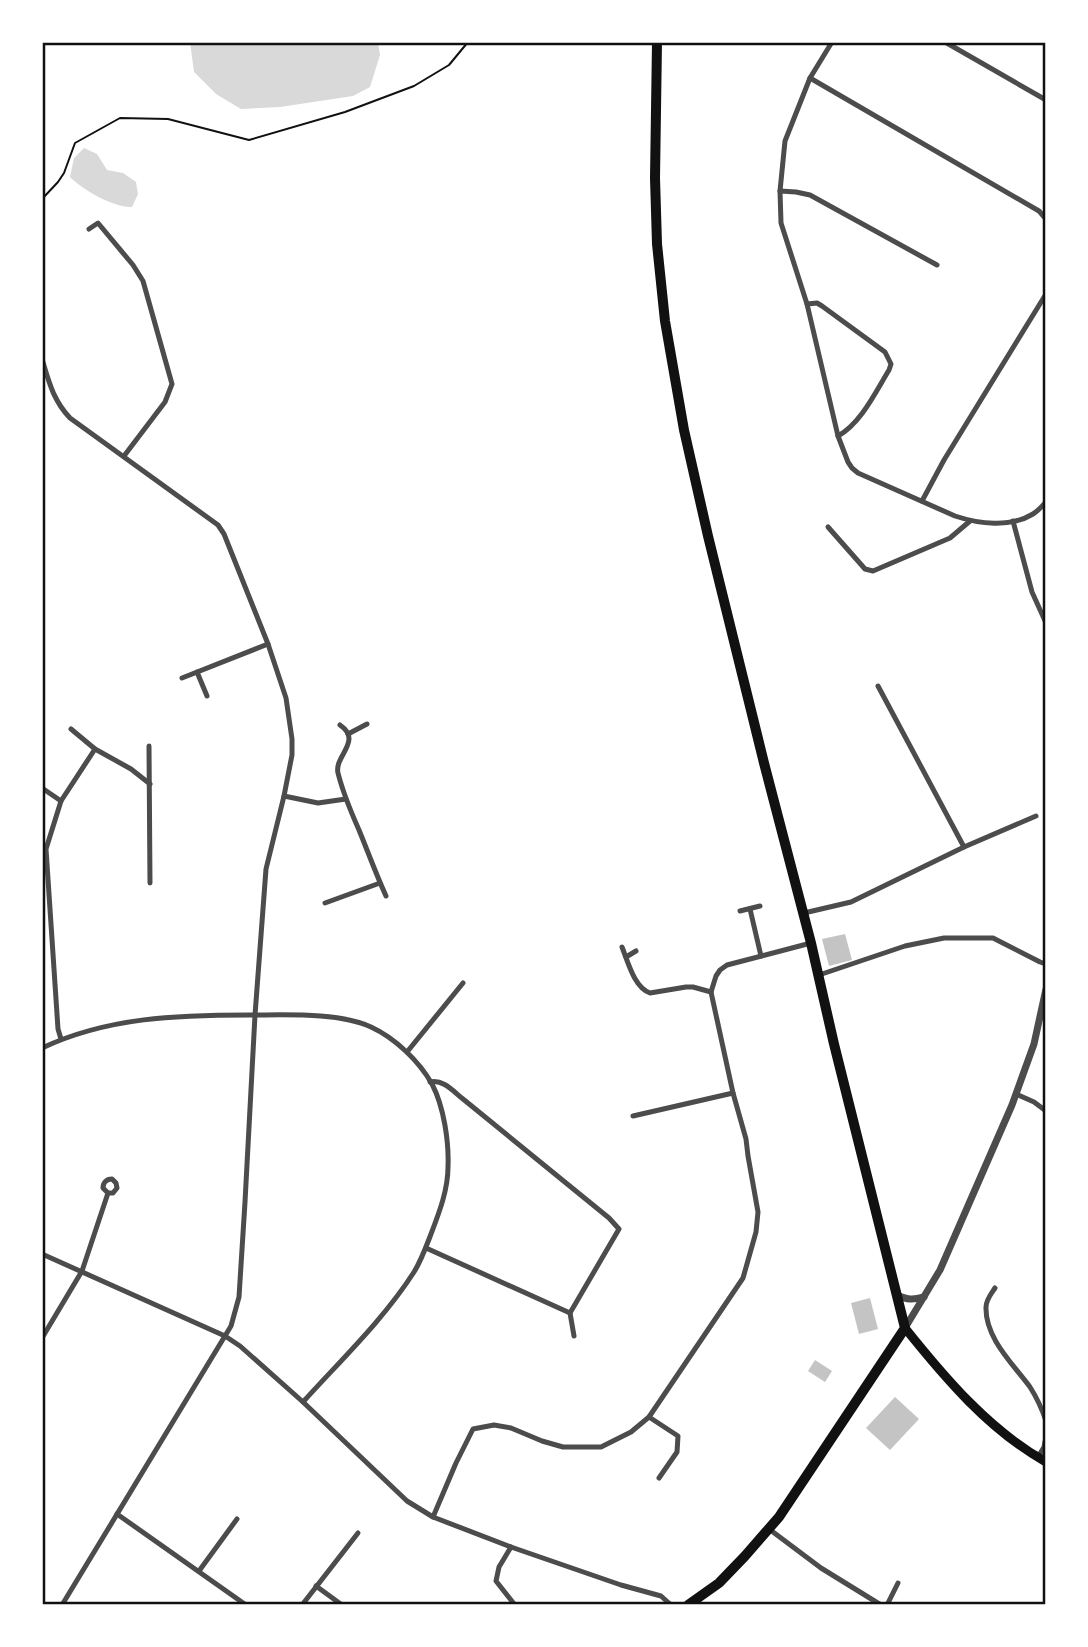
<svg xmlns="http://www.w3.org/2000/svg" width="1088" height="1647" font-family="Manrope,sans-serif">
  <rect width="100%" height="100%" fill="#fff"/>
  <!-- water -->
  <g fill="#d9d9d9">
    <polygon points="190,42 378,42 380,55 370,87 353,96 280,107 241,109 216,94 194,72"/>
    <path d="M 84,148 L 97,154 L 107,170 L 123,173 L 136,182 L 138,194 L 132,207 C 114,208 83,190 70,177 L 74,158 Z"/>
  </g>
  <!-- building -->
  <g fill="#c4c4c4">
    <polygon points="845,934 852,960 829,966 822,939"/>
    <polygon points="870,1298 878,1329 859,1334 851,1303"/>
    <polygon points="815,1360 832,1371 825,1382 808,1371"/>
    <polygon points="895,1397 919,1419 890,1450 866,1428"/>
  </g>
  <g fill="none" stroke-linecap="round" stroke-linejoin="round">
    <!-- path -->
    <polyline stroke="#111" stroke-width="2" points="42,199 58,182 64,173 75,143 120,118 168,119 249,140 345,112 414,86 449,65 468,42"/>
    <!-- minor -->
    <g stroke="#4c4c4c" stroke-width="5">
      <path d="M 832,42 L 810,78 L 785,141 L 780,191 L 781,223 L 807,304 L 838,436 L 848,462 L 852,468 L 858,473 L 955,516 C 979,524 1010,528 1033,514 C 1038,511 1042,506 1046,502"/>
      <polyline points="945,42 1046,100"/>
      <polyline points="810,78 1039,211 1046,219"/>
      <polyline points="780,191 796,192 810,195 937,265"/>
      <polyline points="89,229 98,223 133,265 143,281 172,384 165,402 124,456"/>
      <path d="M 807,304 L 817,303 L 822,306 L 885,352 L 891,364 L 889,370 C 875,393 861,423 838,436"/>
      <path d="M 42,359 C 49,382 53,400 70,418 L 218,525 L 224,534 L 268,644 L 286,698 L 292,739 L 292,755 L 284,796 L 266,869 L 255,1015 L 245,1202 L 239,1297 L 231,1326 L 62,1605"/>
      <polyline points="922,501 944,460 1046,294"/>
      <polyline points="1013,521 1032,592 1046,623"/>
      <polyline points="828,527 865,569 873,571 950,538 970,521"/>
      <polyline points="197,672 207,696"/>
      <polyline points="182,678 268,644"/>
      <polyline points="878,686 964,847"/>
      <path d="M 340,725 C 363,741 334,756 338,773 C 343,793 351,812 359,830 C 368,852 376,874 386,896"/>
      <polyline points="71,729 95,749 131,769 150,784"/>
      <polyline points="348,734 367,724"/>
      <polyline points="149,746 150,883"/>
      <polyline points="42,788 61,801"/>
      <polyline points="284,796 318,803 346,799"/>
      <polyline points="325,903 380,883"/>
      <polyline points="750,909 761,956"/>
      <polyline points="740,911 760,906"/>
      <polyline points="804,913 851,902 964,847 1036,816"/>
      <path d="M 622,947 C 628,962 634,987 650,993 L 686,987 L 693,987 L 711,992"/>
      <polyline points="626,957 636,951"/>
      <polyline points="819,975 905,946 944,938 993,938 1040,962 1046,964"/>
      <polyline points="61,1039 58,1029 46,849 61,801 95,749"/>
      <path d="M 42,1048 C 108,1017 178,1015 250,1015 C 285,1015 339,1012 371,1027 C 395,1038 419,1061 432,1084 C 444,1107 449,1142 448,1167 C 448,1190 439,1213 431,1234 C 426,1247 421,1261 414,1272 C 384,1319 340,1361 303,1402"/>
      <polyline points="407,1052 463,983"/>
      <polyline points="1016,1094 1034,1102 1046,1111"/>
      <polyline points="633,1116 733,1093"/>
      <path d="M 426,1248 L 570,1313 L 619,1229 L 609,1218 L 463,1099 C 453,1091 443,1079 430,1082"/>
      <polyline points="42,1254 225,1336 240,1346 303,1402 407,1501 433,1517 511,1547 621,1585 661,1596 671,1605"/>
      <path d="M 995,1288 C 991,1294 986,1300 986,1307 C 985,1338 1013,1364 1030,1387 C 1037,1398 1042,1409 1046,1421"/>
      <polyline points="570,1313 574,1336"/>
      <path d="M 42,1338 L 82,1271 L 108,1193 L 103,1188 C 103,1183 106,1179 112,1179 L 116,1183 L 117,1188 L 113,1193 L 108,1193"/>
      <polyline points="649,1417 678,1436 677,1452 659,1478"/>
      <polyline points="1038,1457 1044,1447 1046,1437"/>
      <polyline points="117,1514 246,1605"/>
      <polyline points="433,1517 456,1463 473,1429 494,1425 511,1428 542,1441 563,1447 601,1447 631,1432 649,1417 743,1278 756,1232 758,1212 748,1156 746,1139 733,1093 711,992 716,976 720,970 727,965 811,943"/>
      <polyline points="769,1529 821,1568 881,1605"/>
      <polyline points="511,1547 499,1567 496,1581 515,1605"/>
      <polyline points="199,1571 237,1519"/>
      <polyline points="316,1586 342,1605"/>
      <polyline points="302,1605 358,1533"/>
      <polyline points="887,1605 898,1583"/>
    </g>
    <!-- tertiary -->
    <g stroke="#4c4c4c" stroke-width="7">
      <path d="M 897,1295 C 907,1300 913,1300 924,1297"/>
      <polyline points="905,1328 940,1270 1012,1105 1034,1044 1046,989"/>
    </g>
    <!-- primary -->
    <path stroke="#111" stroke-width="9" d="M 905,1328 C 945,1378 989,1430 1046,1462"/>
    <!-- trunk -->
    <polyline stroke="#111" stroke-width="10" points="657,42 655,178 657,244 665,321 684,430 708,536 764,763 811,943 834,1044 905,1328 779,1517 745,1556 719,1583 688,1605"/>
  </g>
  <!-- border -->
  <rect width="1088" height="1647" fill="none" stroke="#ffffff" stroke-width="88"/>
  <rect x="44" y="44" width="1000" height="1559" fill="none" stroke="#111" stroke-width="2.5"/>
</svg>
